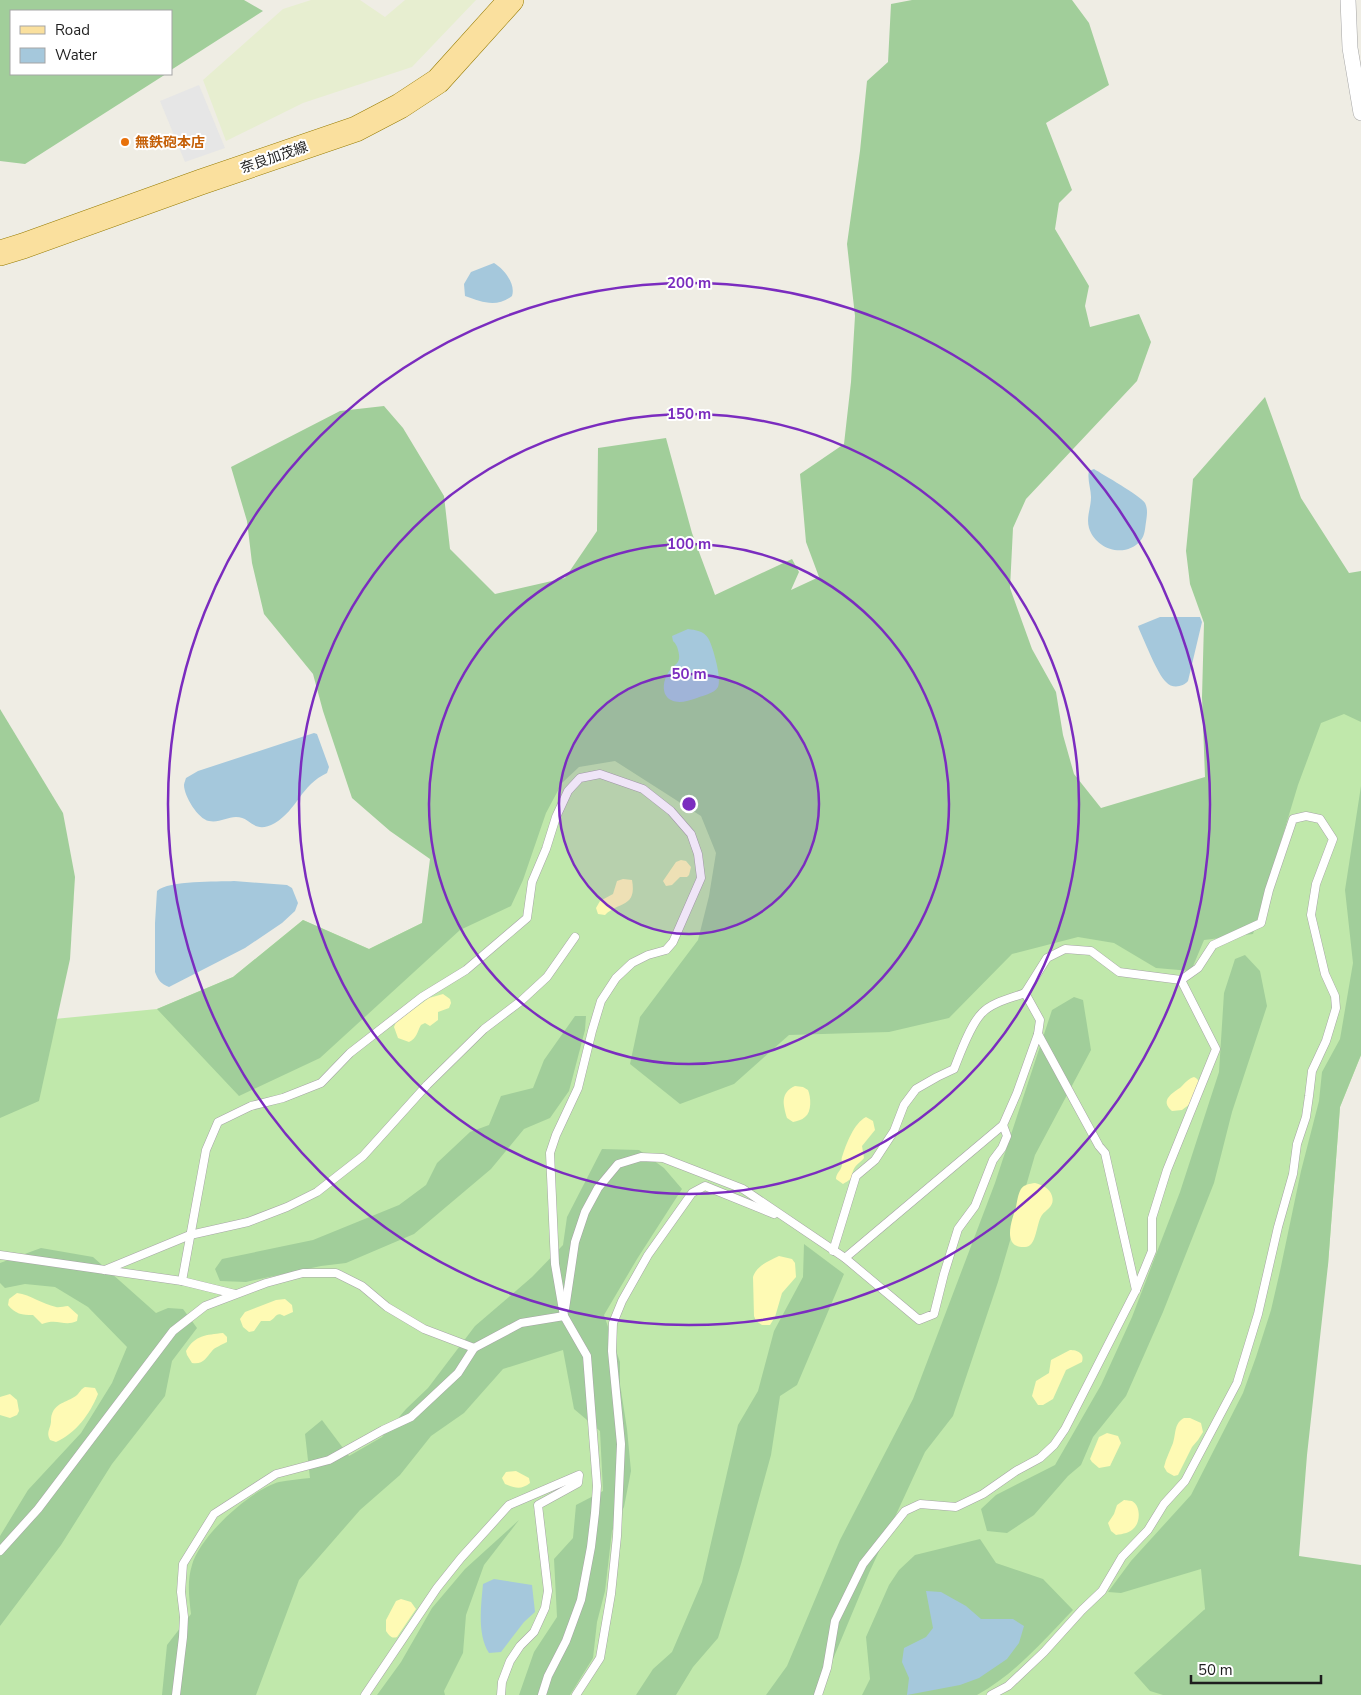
<svg xmlns="http://www.w3.org/2000/svg" width="1361" height="1695" font-family="'Nunito Sans','Noto Sans JP',sans-serif">
  <rect width="100%" height="100%" fill="#efede4"/>
  <!-- farmland -->
  <polygon fill="#e7eed0" points="311,0 360,0 385,17 405,0 476,0 412,67 303,103 226,141 203,80 283,9"/>
  <!-- grass -->
  <polygon fill="#c0e8ab" points="1361,696 1361,1055 1340,1107 1328,1265 1174,1695 0,1695 0,1027 44,1020 157,1009 233,977 303,920 369,949 422,923 445,859 630,719 941,954 1283,728"/>
  <!-- forest -->
  <g fill="#a1ce9a">
    <polygon points="0,0 244,0 263,11 171,70 171,11 11,11 11,74 166,74 25,164 0,161"/>
    <polygon points="912,0 1072,0 1089,23 1109,85 1046,123 1072,190 1059,203 1055,229 1089,286 1085,306 1090,327 1139,314 1151,342 1137,381 1026,499 1013,528 1010,588 1032,649 1056,692 1063,735 1074,774 1101,808 1205,777 1202,697 1204,623 1190,584 1186,551 1193,479 1265,397 1301,498 1349,573 1361,571 1361,722 1344,714 1321,723 1298,785 1253,934 1204,940 1191,971 1156,968 1114,943 1078,937 1012,954 949,1018 889,1032 789,1035 734,1084 680,1104 630,1064 640,1017 698,940 709,896 716,853 701,816 615,761 579,767 562,783 546,813 523,880 511,906 460,930 320,1058 239,1096 157,1009 233,977 303,920 369,949 422,923 430,859 390,831 352,798 323,711 313,674 264,614 252,563 247,521 231,467 340,411 384,406 403,428 444,496 450,549 495,594 565,578 597,531 598,448 666,438 692,533 715,595 792,559 799,572 791,590 819,577 806,542 800,474 844,444 851,382 855,316 847,244 860,151 867,81 888,62 891,4"/>
    <polygon points="0,709 63,813 75,877 70,959 39,1101 0,1118"/>
    <polygon points="1361,786 1361,1055 1340,1107 1328,1265 1307,1455 1299,1556 1361,1565 1361,1695 1163,1695 1150,1691 1134,1673 1205,1609 1201,1569 1121,1593 1108,1592 1131,1561 1191,1495 1243,1393 1256,1357 1271,1310 1280,1271 1301,1171 1319,1101 1322,1072 1340,1039 1353,963 1345,890"/>
    <polygon points="1245,955 1260,971 1267,1006 1232,1112 1214,1183 1163,1312 1126,1396 1093,1437 1081,1465 1068,1476 1034,1515 1007,1533 987,1531 981,1509 996,1495 1055,1465 1101,1385 1132,1317 1180,1192 1219,1072 1224,993 1235,959"/>
    <polygon points="1074,997 1083,1000 1091,1050 1035,1155 998,1282 953,1416 925,1452 869,1573 818,1695 766,1695 787,1666 840,1540 913,1399 995,1183 1052,1010"/>
    <polygon points="575,1016 586,1016 585,1030 569,1091 550,1118 524,1129 491,1169 414,1234 346,1263 321,1266 246,1282 220,1281 215,1269 222,1259 313,1240 399,1205 426,1185 437,1163 470,1132 489,1125 501,1096 533,1088 544,1060"/>
    <path d="M 602,1149 L 639,1150 L 664,1168 L 682,1189 L 637,1259 L 604,1315 L 620,1362 L 620,1384 L 627,1429 L 631,1471 L 624,1507 L 612,1531 L 605,1591 L 597,1622 L 593,1658 L 570,1695 L 519,1695 L 534,1652 L 557,1617 L 554,1559 L 573,1538 L 576,1505 L 603,1491 L 600,1431 L 574,1409 L 563,1350 L 503,1369 L 464,1413 L 431,1436 L 400,1475 L 360,1510 L 299,1580 L 256,1695 L 162,1695 L 167,1645 L 191,1614 C 189,1597 187,1581 192,1565 C 200,1536 250,1490 279,1482 C 289,1480 300,1479 310,1478 L 305,1434 L 322,1420 L 349,1456 L 382,1437 L 406,1409 L 428,1388 L 475,1326 L 532,1277 L 563,1245 L 567,1217 Z"/>
    <polygon points="804,1244 844,1274 797,1385 780,1396 771,1455 741,1564 718,1638 693,1667 676,1695 636,1695 653,1669 672,1652 702,1582 738,1425 758,1391 774,1331 803,1277"/>
    <polygon points="41,1248 93,1257 156,1313 168,1308 183,1309 197,1328 172,1361 165,1396 112,1464 61,1545 0,1626 0,1536 28,1490 81,1433 112,1383 127,1347 88,1307 55,1287 25,1284 5,1288 0,1283 0,1263"/>
    <polygon points="519,1520 484,1565 466,1615 463,1653 444,1691 445,1695 377,1695 401,1662 432,1608 465,1569"/>
    <path d="M 980,1539 L 996,1563 L 1043,1579 L 1073,1610 C 1043,1641 1015,1674 977,1695 L 862,1695 L 870,1679 L 866,1637 L 889,1585 L 899,1570 L 915,1555 Z"/>
  </g>
  <!-- sand -->
  <g fill="#fefab4">
    <polygon points="681,860 686,861 691,867 689,875 687,877 680,877 672,885 666,886 663,881 676,862"/>
    <path d="M 623,879 L 632,880 C 637,908 619,901 605,915 L 598,914 L 596,908 L 600,901 L 613,894 L 617,881 Z"/>
    <path d="M 443,994 L 450,999 L 451,1003 L 449,1008 L 438,1012 L 438,1020 L 430,1026 L 425,1023 L 421,1025 C 417,1032 417,1038 409,1042 L 398,1038 L 394,1027 L 396,1022 L 429,998 Z"/>
    <path d="M 1194,1077 C 1203,1081 1199,1089 1198,1098 L 1182,1110 L 1172,1111 C 1159,1100 1173,1093 1181,1087 C 1185,1083 1188,1079 1194,1077 Z"/>
    <path d="M 795,1086 L 803,1087 L 808,1090 C 811,1097 812,1112 805,1117 C 802,1120 797,1121 793,1122 L 787,1118 C 783,1104 780,1093 795,1086 Z"/>
    <path d="M 866,1117 L 873,1121 L 875,1130 L 862,1146 L 864,1158 C 862,1161 857,1164 855,1167 C 849,1177 857,1176 843,1184 L 836,1179 C 836,1173 841,1171 842,1165 C 842,1162 841,1159 842,1157 C 846,1144 854,1123 866,1117 Z"/>
    <path d="M 1035,1183 C 1042,1185 1050,1188 1052,1196 C 1055,1206 1047,1209 1042,1215 C 1036,1223 1037,1247 1025,1247 C 1001,1248 1012,1220 1016,1207 C 1017,1202 1018,1194 1021,1189 C 1025,1184 1029,1184 1035,1183 Z"/>
    <path d="M 779,1256 L 792,1259 L 795,1263 L 796,1277 L 782,1293 L 775,1317 L 770,1325 L 762,1325 L 756,1321 L 754,1316 L 753,1277 C 757,1265 769,1261 779,1256 Z"/>
    <path d="M 17,1293 C 31,1295 42,1304 56,1307 C 59,1308 64,1306 68,1306 L 78,1315 L 77,1321 C 64,1327 58,1318 42,1324 L 33,1315 C 22,1315 15,1314 8,1305 L 9,1299 Z"/>
    <path d="M 285,1299 L 292,1305 L 293,1312 L 284,1316 C 276,1311 276,1318 270,1321 L 261,1321 L 254,1331 L 249,1332 L 243,1327 L 240,1319 L 245,1312 L 276,1300 Z"/>
    <path d="M 223,1333 L 227,1337 L 227,1342 C 222,1345 215,1347 212,1351 C 206,1358 203,1365 192,1363 L 187,1355 L 186,1351 C 195,1335 206,1335 223,1333 Z"/>
    <path d="M 1070,1350 C 1077,1350 1085,1353 1082,1362 L 1066,1370 L 1053,1399 L 1043,1405 L 1038,1405 L 1032,1396 L 1036,1381 L 1049,1373 L 1051,1360 Z"/>
    <path d="M 85,1387 L 95,1388 L 98,1394 C 90,1414 76,1433 56,1442 L 50,1440 C 46,1432 50,1430 51,1422 C 51,1419 51,1416 52,1414 C 56,1402 69,1402 77,1395 C 80,1392 81,1389 85,1387 Z"/>
    <polygon points="10,1394 17,1400 19,1411 17,1415 10,1418 0,1415 0,1397"/>
    <path d="M 1184,1418 L 1190,1418 L 1201,1423 L 1203,1432 L 1198,1440 L 1192,1447 L 1178,1475 L 1174,1476 L 1167,1472 L 1164,1467 C 1166,1458 1170,1451 1173,1443 C 1176,1434 1174,1423 1184,1418 Z"/>
    <polygon points="1107,1433 1118,1436 1121,1443 1110,1466 1099,1468 1092,1462 1090,1459 1099,1437"/>
    <path d="M 516,1471 L 529,1478 L 530,1483 C 521,1490 515,1488 505,1484 L 502,1478 L 506,1472 Z"/>
    <path d="M 1124,1500 C 1125,1500 1131,1501 1132,1501 C 1141,1506 1140,1521 1135,1527 C 1130,1533 1123,1534 1116,1535 L 1111,1531 L 1108,1523 L 1114,1514 L 1117,1505 Z"/>
    <path d="M 401,1599 L 411,1602 L 416,1609 L 397,1637 C 391,1639 389,1635 386,1631 L 386,1620 L 396,1601 Z"/>
  </g>
  <!-- parking -->
  <polygon fill="#e6e6e6" points="199,85 225,148 185,162 160,101"/>
  <!-- water -->
  <g fill="#a5c8dc">
    <path d="M 494,263 C 504,269 516,284 512,296 C 496,308 482,302 465,296 L 464,284 L 471,272 Z"/>
    <path d="M 1094,469 C 1102,474 1141,496 1145,503 C 1148,509 1147,515 1146,522 C 1145,528 1145,535 1141,540 C 1126,559 1096,550 1089,528 C 1086,517 1091,508 1091,497 C 1091,489 1087,479 1089,471 Z"/>
    <path d="M 1160,617 L 1200,617 L 1202,622 L 1188,681 C 1183,687 1172,689 1166,682 C 1157,673 1145,642 1139,629 L 1138,626 Z"/>
    <path d="M 688,629 C 695,630 704,631 708,638 C 713,646 722,679 718,687 C 714,694 701,696 694,699 C 687,701 679,704 671,700 C 661,695 663,681 668,673 C 675,662 682,665 678,650 C 677,646 676,644 673,641 L 672,636 Z"/>
    <path d="M 314,733 L 317,734 L 329,767 L 327,773 C 301,785 297,810 275,823 C 253,835 252,817 236,817 C 227,817 219,823 209,821 C 198,819 184,796 184,785 C 184,784 186,778 186,778 L 198,771 Z"/>
    <path d="M 234,881 L 287,885 L 292,888 L 298,903 L 295,911 L 282,923 L 245,948 L 169,987 C 161,984 158,980 155,972 L 155,923 L 157,891 C 169,880 217,882 234,881 Z"/>
    <path d="M 494,1579 L 532,1585 L 535,1612 L 524,1622 L 501,1652 L 489,1653 C 477,1634 481,1606 483,1584 Z"/>
    <polygon points="926,1591 941,1592 966,1606 981,1619 1013,1619 1024,1626 1019,1643 1007,1659 979,1678 960,1685 907,1695 909,1678 902,1662 904,1648 926,1637 933,1628"/>
  </g>
  <g fill="none" stroke-linecap="round" stroke-linejoin="round">
    <defs>
      <g id="lane">
        <path d="M 833,1251 L 856,1176 L 875,1160 L 894,1131 L 904,1105 L 916,1089 L 937,1077 L 954,1069 C 960,1054 970,1025 982,1013 C 992,1002 1012,998 1025,993"/>
        <polyline points="0,1255 182,1281 235,1294"/>
        <polyline points="845,1258 1003,1125"/>
        <polyline points="105,1270 190,1235 248,1222 287,1207 317,1192 363,1156 427,1085 484,1029 521,1001 547,977 575,937"/>
        <polyline points="182,1281 206,1150 218,1122 251,1106 283,1098 321,1083 350,1053 422,997 466,970 527,918 532,882 546,849 556,817 568,791 580,778 600,774 643,789 671,811 691,834 698,854 701,878 673,942 666,950 648,955 632,963 616,978 601,1001 592,1031 578,1088 556,1135 550,1153 555,1264 564,1316 587,1356 597,1486 595,1513 591,1547 581,1600 566,1641 548,1676 542,1695"/>
        <polyline points="565,1309 575,1242 585,1212 598,1188 618,1164 641,1157 663,1158 743,1189 845,1258 919,1320 934,1314 944,1274 958,1229 975,1206 993,1160 1002,1148 1007,1136 1003,1125 1017,1093 1038,1034 1099,1146 1105,1153 1136,1290"/>
        <polyline points="0,1551 38,1509 173,1331 205,1306 266,1283 303,1273 336,1273 362,1286 387,1307 424,1329 474,1348 521,1323 564,1316"/>
        <polyline points="176,1695 183,1637 184,1617 181,1592 183,1564 214,1514 276,1474 329,1460 383,1430 411,1417 458,1373 474,1348"/>
        <polyline points="365,1695 437,1588 461,1558 509,1505 579,1475 578,1483 538,1505 548,1591 545,1608 534,1632 520,1646 510,1661 502,1682 501,1695"/>
        <polyline points="576,1695 600,1658 611,1594 617,1536 621,1444 612,1351 613,1323 622,1301 648,1255 692,1193 705,1186 774,1214"/>
        <polyline points="818,1695 827,1668 835,1621 863,1564 905,1511 920,1504 956,1507 983,1494 1016,1471 1040,1458 1054,1445 1065,1429 1136,1290 1152,1251 1152,1218 1167,1170 1216,1049 1181,980 1119,972 1091,951 1065,949 1047,958 1025,993 1040,1020 1038,1034"/>
        <polyline points="991,1695 1008,1686 1044,1652 1082,1610 1102,1591 1122,1557 1148,1530 1164,1504 1185,1481 1237,1383 1258,1314 1278,1227 1293,1174 1297,1144 1306,1117 1309,1096 1312,1071 1326,1041 1336,1008 1335,996 1325,974 1311,915 1316,884 1333,839 1320,819 1306,816 1293,819 1269,890 1261,923 1213,945 1198,968 1181,980"/>
      </g>
      <polyline id="street" points="1348,0 1350,48 1361,113"/>
      <polyline id="primary" points="0,253 23,246 201,182 356,129 400,106 438,81 511,0"/>
    </defs>
    <!-- lane casing -->
    <use href="#lane" stroke="#a5a5a5" stroke-width="9"/>
    <!-- street casing -->
    <use href="#street" stroke="#a5a5a5" stroke-width="16"/>
    <!-- primary casing -->
    <use href="#primary" stroke="#967b02" stroke-width="26"/>
    <!-- lane -->
    <use href="#lane" stroke="#fff" stroke-width="8"/>
    <!-- street -->
    <use href="#street" stroke="#fff" stroke-width="15"/>
    <!-- primary -->
    <use href="#primary" stroke="#fae09e" stroke-width="25"/>
  </g>
  <!-- distance rings -->
  <circle cx="689" cy="804" r="130" fill="#7b2cbf" fill-opacity=".12"/>
  <g fill="none" stroke="#7b2cbf" stroke-width="2.5">
    <circle cx="689" cy="804" r="130"/>
    <circle cx="689" cy="804" r="260"/>
    <circle cx="689" cy="804" r="390"/>
    <circle cx="689" cy="804" r="521"/>
  </g>
  <!-- markers -->
  <circle fill="#e8710a" stroke="#fff" stroke-width="2" cx="125" cy="142" r="5"/>
  <g text-anchor="middle" stroke-width="4" stroke-linejoin="round" paint-order="stroke">
    <!-- food labels -->
    <g font-size="14" font-weight="bold" fill="#c56008" stroke="#fff" text-anchor="start">
      <text x="135" y="147">無鉄砲本店</text>
    </g>
    <!-- street labels -->
    <g font-size="14" fill="#1e1e1e" stroke="#fff">
      <text transform="translate(274 157) rotate(-19)" y="5">奈良加茂線</text>
    </g>
  </g>
  <circle cx="689" cy="804" r="8" fill="#7b2cbf" stroke="#fff" stroke-width="2.5"/>
  <g font-size="15" text-anchor="middle" font-weight="bold" fill="#7b2cbf" stroke="#fff" stroke-width="4" stroke-linejoin="round" paint-order="stroke">
    <text x="689" y="288">200 m</text>
    <text x="689" y="419">150 m</text>
    <text x="689" y="549">100 m</text>
    <text x="689" y="679">50 m</text>
  </g>
  <!-- legend -->
  <rect x="10" y="10" width="162" height="65" fill="#ffffff" stroke="#a5a5a5"/>
  <rect x="20" y="26" width="25" height="8" fill="#fae09e" stroke="#a5a5a5"/>
  <text x="55" y="35" font-size="15" fill="#1e1e1e">Road</text>
  <rect x="20" y="48" width="25" height="15" fill="#a5c8dc" stroke="#a5a5a5"/>
  <text x="55" y="60" font-size="15" fill="#1e1e1e">Water</text>
  <!-- scale -->
  <path d="M1191 1675v8h130v-8" fill="none" stroke="#1e1e1e" stroke-width="2.5"/>
  <text x="1198" y="1675" font-size="15" fill="#1e1e1e" stroke="#ffffff" stroke-width="4" paint-order="stroke">50 m</text>
</svg>
